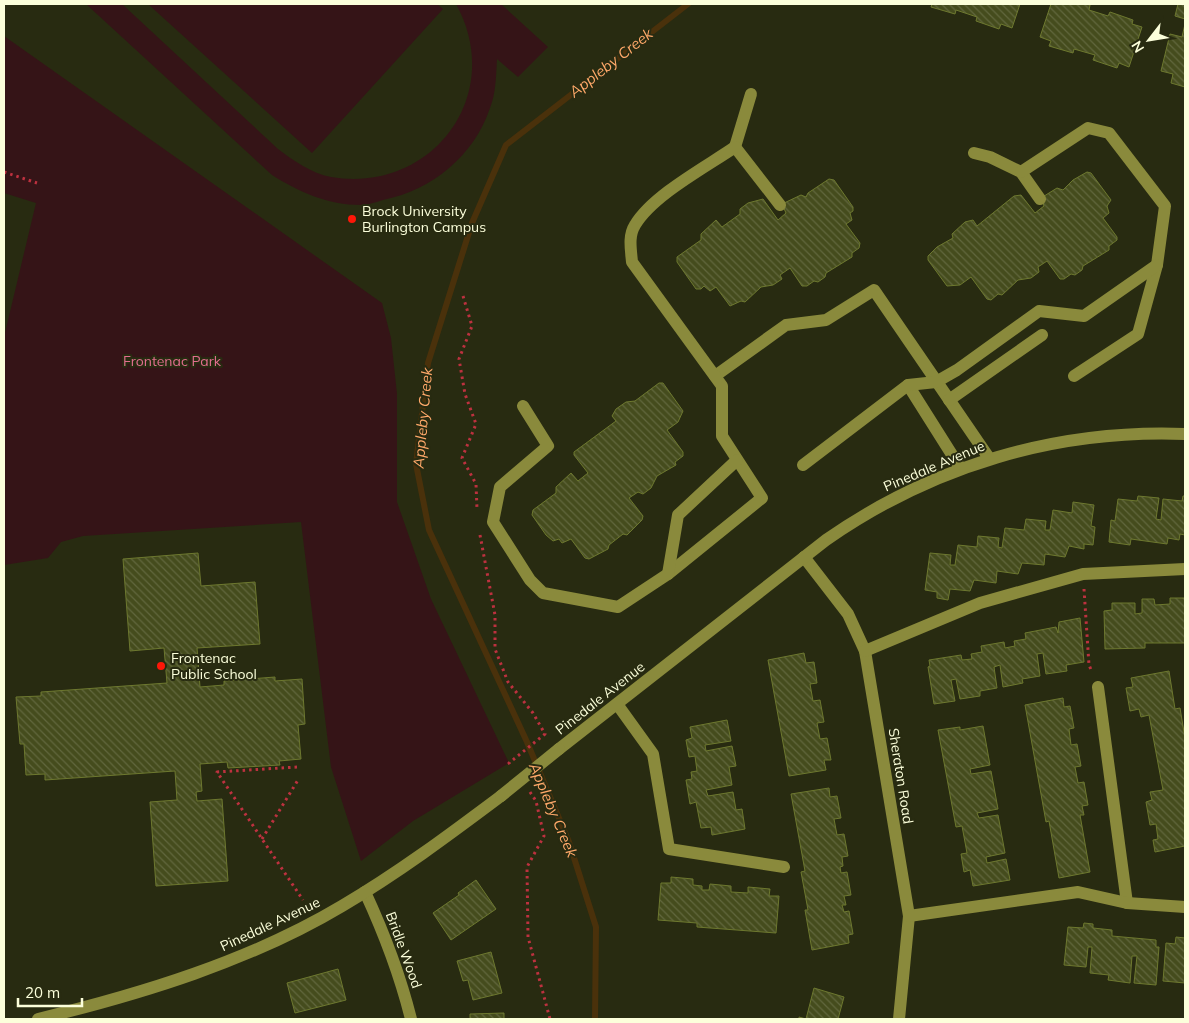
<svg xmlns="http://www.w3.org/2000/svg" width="1189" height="1023" font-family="Mulish,sans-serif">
  <defs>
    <pattern id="building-back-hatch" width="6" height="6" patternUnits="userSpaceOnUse" patternTransform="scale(1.25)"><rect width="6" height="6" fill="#454c1d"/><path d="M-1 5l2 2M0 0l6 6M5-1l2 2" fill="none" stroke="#61673d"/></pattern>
  </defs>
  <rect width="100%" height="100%" fill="#282b11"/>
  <!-- park -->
  <g fill="#351417">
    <path d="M 86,4 L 122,4 L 278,149 C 294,161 311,173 331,177 C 433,194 506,94 456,4 L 501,4 L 548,47 L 518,77 L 497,59 C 496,76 496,93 490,108 C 474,156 432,190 383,200 C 376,202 368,205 361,205 C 328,205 299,192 272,175 Z"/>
    <polygon points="148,4 437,4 443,9 312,153"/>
    <polygon points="4,36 382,303 391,338 397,394 397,502 431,599 509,763 413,821 361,861 331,767 301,522 83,536 61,542 48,558 4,565 4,337 36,203 4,193"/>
  </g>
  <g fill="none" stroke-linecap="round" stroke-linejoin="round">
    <!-- stream -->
    <polyline stroke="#4a310b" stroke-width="6" points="595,1019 596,927 569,842 527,742 429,530 416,464 428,363 472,223 506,145 688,4"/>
  </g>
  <!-- building -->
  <g fill="url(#building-back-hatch)" stroke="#6d782f">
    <polygon points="932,4 1020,4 1012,28 1001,24 999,29 976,21 977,17 956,10 955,14 931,7"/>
    <polygon points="1051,4 1086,4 1090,5 1089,10 1108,16 1110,12 1133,20 1132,24 1142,27 1129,67 1119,63 1117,68 1093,60 1095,55 1074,49 1073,53 1049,46 1051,41 1040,37"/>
    <polygon points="1178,4 1185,4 1185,19 1175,16"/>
    <polygon points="1185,24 1185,87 1171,83 1173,74 1161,71 1170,34 1182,37"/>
    <polygon points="1087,172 1091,173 1111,200 1107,206 1109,213 1103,218 1117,237 1117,240 1109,246 1109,250 1083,266 1082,270 1075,275 1071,274 1064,279 1060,279 1047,261 1038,267 1039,272 1031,278 1018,280 1002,295 998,294 991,300 987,299 971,277 960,285 947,286 928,260 928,256 937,247 953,238 952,234 965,222 973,220 977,226 1014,196 1021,195 1035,213 1044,206 1041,198 1057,188 1063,190 1073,180"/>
    <polygon points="829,179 834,180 853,207 853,211 850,213 852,220 846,224 860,243 859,248 852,253 852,257 826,273 825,277 818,282 814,281 807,286 802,286 790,268 780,275 782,279 773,285 761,287 745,302 741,301 730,306 716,287 710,291 704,286 701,289 696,289 677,262 677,257 701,240 701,234 716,220 722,227 740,214 740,209 748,203 763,199 778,220 786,213 782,204 801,195 806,197 808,193"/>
    <polygon points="659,383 663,383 683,411 678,422 667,430 683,452 683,456 675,462 676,465 657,476 651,488 643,494 638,492 629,498 643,516 642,520 627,535 623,534 609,545 608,549 589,559 585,558 571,539 562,543 559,539 553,541 546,535 532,515 533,510 556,493 556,487 571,473 578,481 588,473 574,455 574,452 616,421 612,416 616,409 626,402 635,401"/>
    <polygon points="1138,496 1159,498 1156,519 1161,520 1163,499 1182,501 1183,496 1185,496 1185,535 1180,534 1179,540 1168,538 1167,544 1131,539 1130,545 1109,542 1111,520 1115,521 1118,499 1137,501"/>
    <polygon points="1073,502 1094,505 1091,526 1095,527 1093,545 1084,544 1084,549 1069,546 1065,557 1045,554 1044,565 1022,563 1018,574 997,571 996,583 974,580 970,591 950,589 948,600 937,598 937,592 925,590 930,553 951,555 950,565 955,565 958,545 977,547 978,536 999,538 998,547 1002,548 1005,528 1024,530 1026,519 1046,521 1045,530 1050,530 1053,510 1072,513"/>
    <polygon points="198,553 201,586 255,582 260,644 197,648 200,687 224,685 224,681 275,677 275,681 302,679 305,724 298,725 301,759 279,761 280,765 228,768 227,762 200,764 202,791 196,792 197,801 222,799 228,881 156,886 150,802 177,800 175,771 45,780 45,774 26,775 24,744 20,744 16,697 41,696 41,692 167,683 164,648 130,651 123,559"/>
    <polygon points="1170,598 1185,598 1185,643 1145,643 1145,648 1105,649 1104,611 1112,610 1112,603 1135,603 1135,614 1142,613 1142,599 1154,599 1155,605 1170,604"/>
    <polygon points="1080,618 1084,662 1066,665 1067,671 1046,674 1043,653 1037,654 1040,676 1022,679 1023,683 1003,687 1000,665 994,667 997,688 980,691 980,696 960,699 956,679 951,680 955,701 934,704 928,667 930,666 929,660 961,655 962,660 972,659 971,654 982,652 981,646 1004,642 1005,648 1015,646 1014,641 1026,639 1025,633 1056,627 1058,633 1059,622"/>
    <polygon points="804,653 806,663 814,662 817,683 810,684 813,701 820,700 824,722 817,723 820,739 827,738 831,760 824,760 826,770 789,776 768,660"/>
    <polygon points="1169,671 1175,709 1180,708 1185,738 1185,846 1155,852 1153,840 1158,839 1156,824 1150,825 1146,802 1152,800 1150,792 1163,790 1149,715 1141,717 1139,709 1130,711 1126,688 1133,687 1131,678"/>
    <polygon points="1063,698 1064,707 1070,706 1074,728 1069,729 1071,745 1077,744 1081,766 1075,767 1078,783 1084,782 1088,805 1082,806 1084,815 1080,815 1090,872 1059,878 1049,821 1046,822 1025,705"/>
    <polygon points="727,720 731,741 705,745 706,751 732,746 736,766 729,767 732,785 706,790 708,796 733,792 736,810 742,809 745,829 712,835 711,827 701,828 696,802 690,804 686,780 692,779 691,772 697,771 695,756 689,757 686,740 692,738 690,727"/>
    <polygon points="983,726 990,765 970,769 971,774 991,771 998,809 977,813 979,818 998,815 1005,853 986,857 987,863 1006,859 1010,880 973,886 970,870 964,872 961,854 967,853 962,826 956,827 938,730 960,727 960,730"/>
    <polygon points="829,788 830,797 837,796 841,818 834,819 837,835 844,834 848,856 842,857 843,866 840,867 841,873 847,872 851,895 844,896 846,905 842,905 844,912 849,911 853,934 848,935 849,943 812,950 805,910 808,910 801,872 805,871 791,794"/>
    <polygon points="671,877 693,879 693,885 702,886 702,890 709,890 710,884 731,886 731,892 748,893 748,887 770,889 769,896 779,896 776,933 697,927 697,923 658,920 661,883 671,883"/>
    <polygon points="476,880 496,909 451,940 433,913 459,895 458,893"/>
    <polygon points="1084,923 1093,924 1093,928 1112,930 1112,936 1156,940 1156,947 1159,947 1156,985 1134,983 1137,956 1132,956 1130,983 1108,980 1109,975 1090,973 1092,947 1088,947 1086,967 1064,965 1068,927 1083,928"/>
    <polygon points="1176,937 1185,938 1185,983 1163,981 1166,943 1175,944"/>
    <polygon points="491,952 502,993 473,1000 468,980 463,981 457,961"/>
    <polygon points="338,969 346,1000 295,1013 287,983"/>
    <polygon points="814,988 844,997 838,1019 799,1019 799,1017 806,1019"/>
    <polygon points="504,1013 504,1019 470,1019 470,1014"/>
  </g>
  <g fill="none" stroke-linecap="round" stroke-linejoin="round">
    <!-- path -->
    <g stroke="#bd313f" stroke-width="3" stroke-dasharray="2.5 4" stroke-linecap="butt">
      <polyline points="4,172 37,183"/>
      <polyline points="463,296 472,326 459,359 465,394 476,424 462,458 476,484 477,509"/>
      <polyline points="480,535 495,615 495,649 508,682 533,713 545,734 509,763 512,767"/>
      <polyline points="1084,589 1089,665 1092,672"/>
      <polyline points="297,767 217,772 303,900"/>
      <polyline points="530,792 536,801 544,836 527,867 528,937 550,1019"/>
      <polyline points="262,839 298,780"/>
    </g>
    <!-- minor -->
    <g stroke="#8a8a3c" stroke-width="12">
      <polyline points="735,147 751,94"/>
      <polyline points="974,153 990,157 1021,172 1040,199"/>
      <polyline points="1021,172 1088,128 1109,133 1165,206 1157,265 1138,334 1074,376"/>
      <polyline points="715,376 786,325 826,320 874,290 989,458"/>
      <polyline points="908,385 961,469"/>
      <polyline points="949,400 1042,335"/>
      <path d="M 523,406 L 548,446 L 500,487 L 493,522 L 530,580 L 543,593 L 618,607 L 668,574 L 762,498 L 722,436 L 722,386 L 632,262 C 631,250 628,236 635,225 C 653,195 706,167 735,147 L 780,205"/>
      <polyline points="803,465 908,385 936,382 957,370 1039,311 1084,316 1157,265"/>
      <polyline points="804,557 848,614 865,651 909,916 899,1019"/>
      <polyline points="668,574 678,515 737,460"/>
      <polyline points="865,651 980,603 1083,574 1185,569"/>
      <polyline points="1098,687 1127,903"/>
      <polyline points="617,704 653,754 669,849 784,867"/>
      <path d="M 559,749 L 826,540 C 932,466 1056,429 1185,434"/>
      <path d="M 365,892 C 384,933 400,975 411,1019"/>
      <polyline points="909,916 1078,892 1127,903 1185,907"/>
      <path d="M 38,1019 C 141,994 250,961 342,906 C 398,873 449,835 501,796"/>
    </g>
    <!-- minor-bridge -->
    <polyline stroke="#8a8a3c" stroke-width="12" points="501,796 559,749"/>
  </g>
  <!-- markers -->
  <g fill="#fe1708" stroke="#282b11" stroke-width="2">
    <circle cx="352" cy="219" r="5"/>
    <circle cx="161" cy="666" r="5"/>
  </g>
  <g text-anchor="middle" stroke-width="4" stroke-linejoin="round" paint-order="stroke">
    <!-- poi labels -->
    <g font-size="14" fill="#fcffdb" stroke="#282b11" text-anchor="start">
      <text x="362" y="216">Brock University<tspan x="362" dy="16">Burlington Campus</tspan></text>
      <text x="171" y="663">Frontenac<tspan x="171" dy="16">Public School</tspan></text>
    </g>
    <!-- park labels -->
    <g font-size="14" fill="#e26e8f" stroke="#282b11">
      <text x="172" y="366">Frontenac Park</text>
    </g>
    <!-- street labels -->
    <g font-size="14" fill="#fcffdb" stroke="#282b11">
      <text transform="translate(934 466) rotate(-23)" y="5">Pinedale Avenue</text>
      <text transform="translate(600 698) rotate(-38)" y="5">Pinedale Avenue</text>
      <text transform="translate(901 776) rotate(81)" y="5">Sheraton Road</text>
      <text transform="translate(270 924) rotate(-25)" y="5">Pinedale Avenue</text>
      <text transform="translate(404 950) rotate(70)" y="5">Bridle Wood</text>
    </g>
    <!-- water labels -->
    <g font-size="15" font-style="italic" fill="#ffa96a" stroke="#282b11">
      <text transform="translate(611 63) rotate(-38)" y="5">Appleby Creek</text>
      <text transform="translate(423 418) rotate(-85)" y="5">Appleby Creek</text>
      <text transform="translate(553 810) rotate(67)" y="5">Appleby Creek</text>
    </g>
  </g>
  <!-- border -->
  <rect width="1189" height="1023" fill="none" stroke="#fcffdb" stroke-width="10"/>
  <!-- north arrow -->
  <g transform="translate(1149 40) rotate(239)" stroke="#282b11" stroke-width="4" paint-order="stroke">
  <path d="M0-4L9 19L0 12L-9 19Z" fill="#fcffdb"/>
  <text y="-8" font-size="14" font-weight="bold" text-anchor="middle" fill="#fcffdb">N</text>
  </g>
  <!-- scale -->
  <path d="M18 998v8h64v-8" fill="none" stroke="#fcffdb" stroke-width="2.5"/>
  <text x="25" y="998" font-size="15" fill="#fcffdb" stroke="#282b11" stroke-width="4" paint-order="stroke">20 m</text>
</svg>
